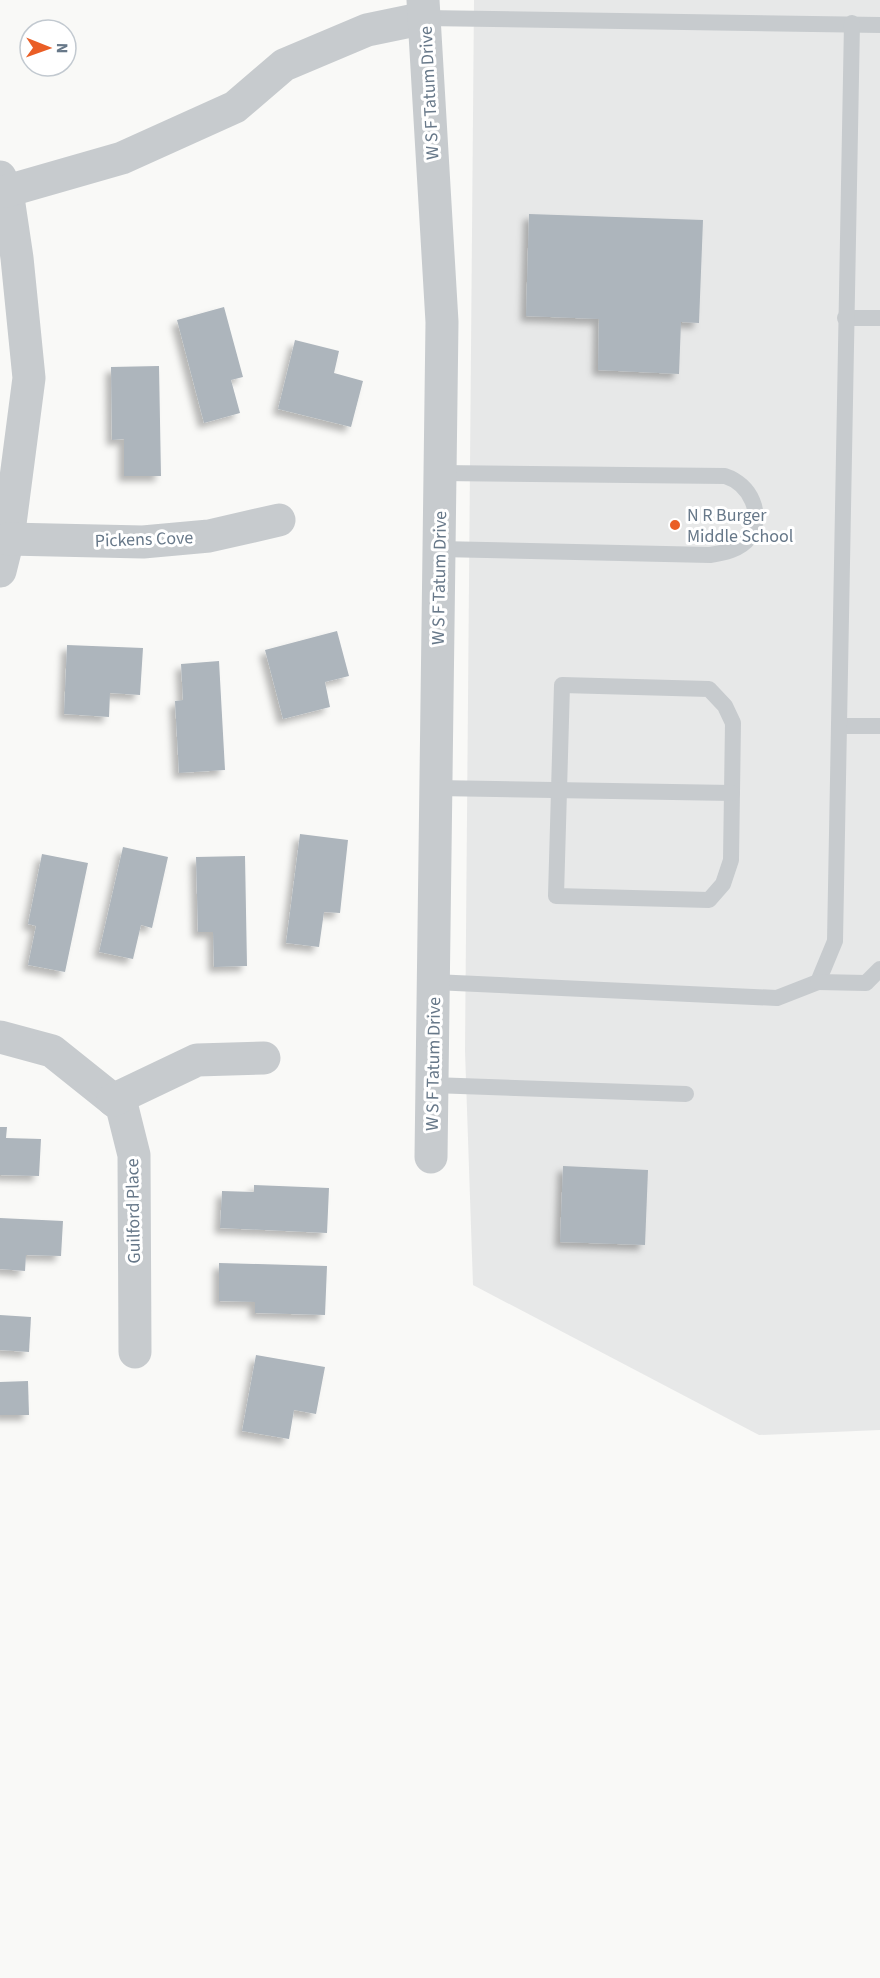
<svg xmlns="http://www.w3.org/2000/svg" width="880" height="1978" font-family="'Source Sans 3',sans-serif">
  <defs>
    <filter id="shadow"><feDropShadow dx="-5.5" dy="5.5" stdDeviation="3" flood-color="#0004"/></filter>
  </defs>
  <rect width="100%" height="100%" fill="#f9f9f7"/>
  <!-- built -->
  <polygon fill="#e7e8e8" points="474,0 880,0 880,1430 759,1435 473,1285 465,1051"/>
  <!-- building -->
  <g fill="#adb5bc" filter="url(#shadow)">
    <polygon points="529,214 703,220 699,323 681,322 679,374 598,370 599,319 526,316"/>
    <polygon points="224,307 243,377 231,380 240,413 204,423 177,320"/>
    <polygon points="295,340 339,351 334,373 363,381 351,427 278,409"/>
    <polygon points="159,366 161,476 124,476 124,439 112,440 111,367"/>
    <polygon points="337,631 349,676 325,682 330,707 283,719 265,650"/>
    <polygon points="67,645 143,648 140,695 110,693 109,717 64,714"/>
    <polygon points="219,661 225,770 179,773 175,701 183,700 181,664"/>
    <polygon points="300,834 348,840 340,913 324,912 319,947 286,943"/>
    <polygon points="123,847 168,857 152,928 141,925 133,959 99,952"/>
    <polygon points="42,854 88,863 65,972 28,965 36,926 28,924"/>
    <polygon points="245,856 247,966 214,967 213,932 198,932 196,857"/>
    <polygon points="0,1127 7,1127 6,1138 41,1139 39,1176 0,1175"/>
    <polygon points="563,1166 648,1170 645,1245 560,1242"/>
    <polygon points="254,1185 329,1188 327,1233 220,1228 222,1191 254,1192"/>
    <polygon points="0,1218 63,1221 61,1256 26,1255 25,1271 0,1269"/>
    <polygon points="219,1263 327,1266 325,1315 255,1313 255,1302 219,1301"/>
    <polygon points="0,1315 31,1317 29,1352 0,1350"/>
    <polygon points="256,1355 325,1367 316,1414 294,1410 289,1439 242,1431"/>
    <polygon points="28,1381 29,1415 0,1415 0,1382"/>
  </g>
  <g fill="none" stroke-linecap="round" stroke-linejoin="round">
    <!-- service -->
    <g stroke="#c7cbce" stroke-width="16">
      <polyline points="425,18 880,25"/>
      <polyline points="845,318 880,318"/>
      <path d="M 439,549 L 710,555 C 723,553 740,550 749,538 C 765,514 750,484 725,476 L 440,473"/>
      <polygon points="562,685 709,689 725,706 733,723 731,860 723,884 709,900 556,896"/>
      <polyline points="839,726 880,726"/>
      <polyline points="436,788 732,793"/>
      <polyline points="434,982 777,998 818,982 835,941 852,23"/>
      <polyline points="818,982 866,983 880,969"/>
      <polyline points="432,1085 686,1094"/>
    </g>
    <!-- minor -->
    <g stroke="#c7cbce" stroke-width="33">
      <polyline points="0,177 7,191 17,258 29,378 8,539 0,571"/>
      <polyline points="7,191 122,158 235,107 284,65 367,30 425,18"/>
      <polyline points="8,539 143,542 209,536 279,520"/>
      <polyline points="0,1037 52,1051 122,1107 134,1155 135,1352"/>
      <polyline points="113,1100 197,1060 264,1058"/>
    </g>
    <!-- tertiary -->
    <polyline stroke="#c7cbce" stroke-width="33" points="423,0 442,322 431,1157"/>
  </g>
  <!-- markers -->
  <circle fill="#ea5e26" stroke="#fff" stroke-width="2" cx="675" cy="525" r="6"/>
  <g text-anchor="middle" stroke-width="6" stroke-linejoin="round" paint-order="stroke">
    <!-- street labels -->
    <g font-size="18" fill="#677889" stroke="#fff">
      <text transform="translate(429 93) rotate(-93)" y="6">W S F Tatum Drive</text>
      <text transform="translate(144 539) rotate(-2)" y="6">Pickens Cove</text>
      <text transform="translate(439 578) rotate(-89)" y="6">W S F Tatum Drive</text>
      <text transform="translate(433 1064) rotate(-89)" y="6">W S F Tatum Drive</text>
      <text transform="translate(133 1211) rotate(-91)" y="6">Guilford Place</text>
    </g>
    <!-- poi labels -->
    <g font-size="18" fill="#677889" stroke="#fff" text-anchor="start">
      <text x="687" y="521">N R Burger<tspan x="687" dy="21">Middle School</tspan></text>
    </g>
  </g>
  <!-- north arrow -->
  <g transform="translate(48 48) rotate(91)"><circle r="28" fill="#ffffff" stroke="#c2c9d0" stroke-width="1.5"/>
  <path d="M0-4.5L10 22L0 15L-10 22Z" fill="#ea5e26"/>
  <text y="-9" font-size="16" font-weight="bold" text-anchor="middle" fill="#677889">N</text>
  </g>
</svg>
